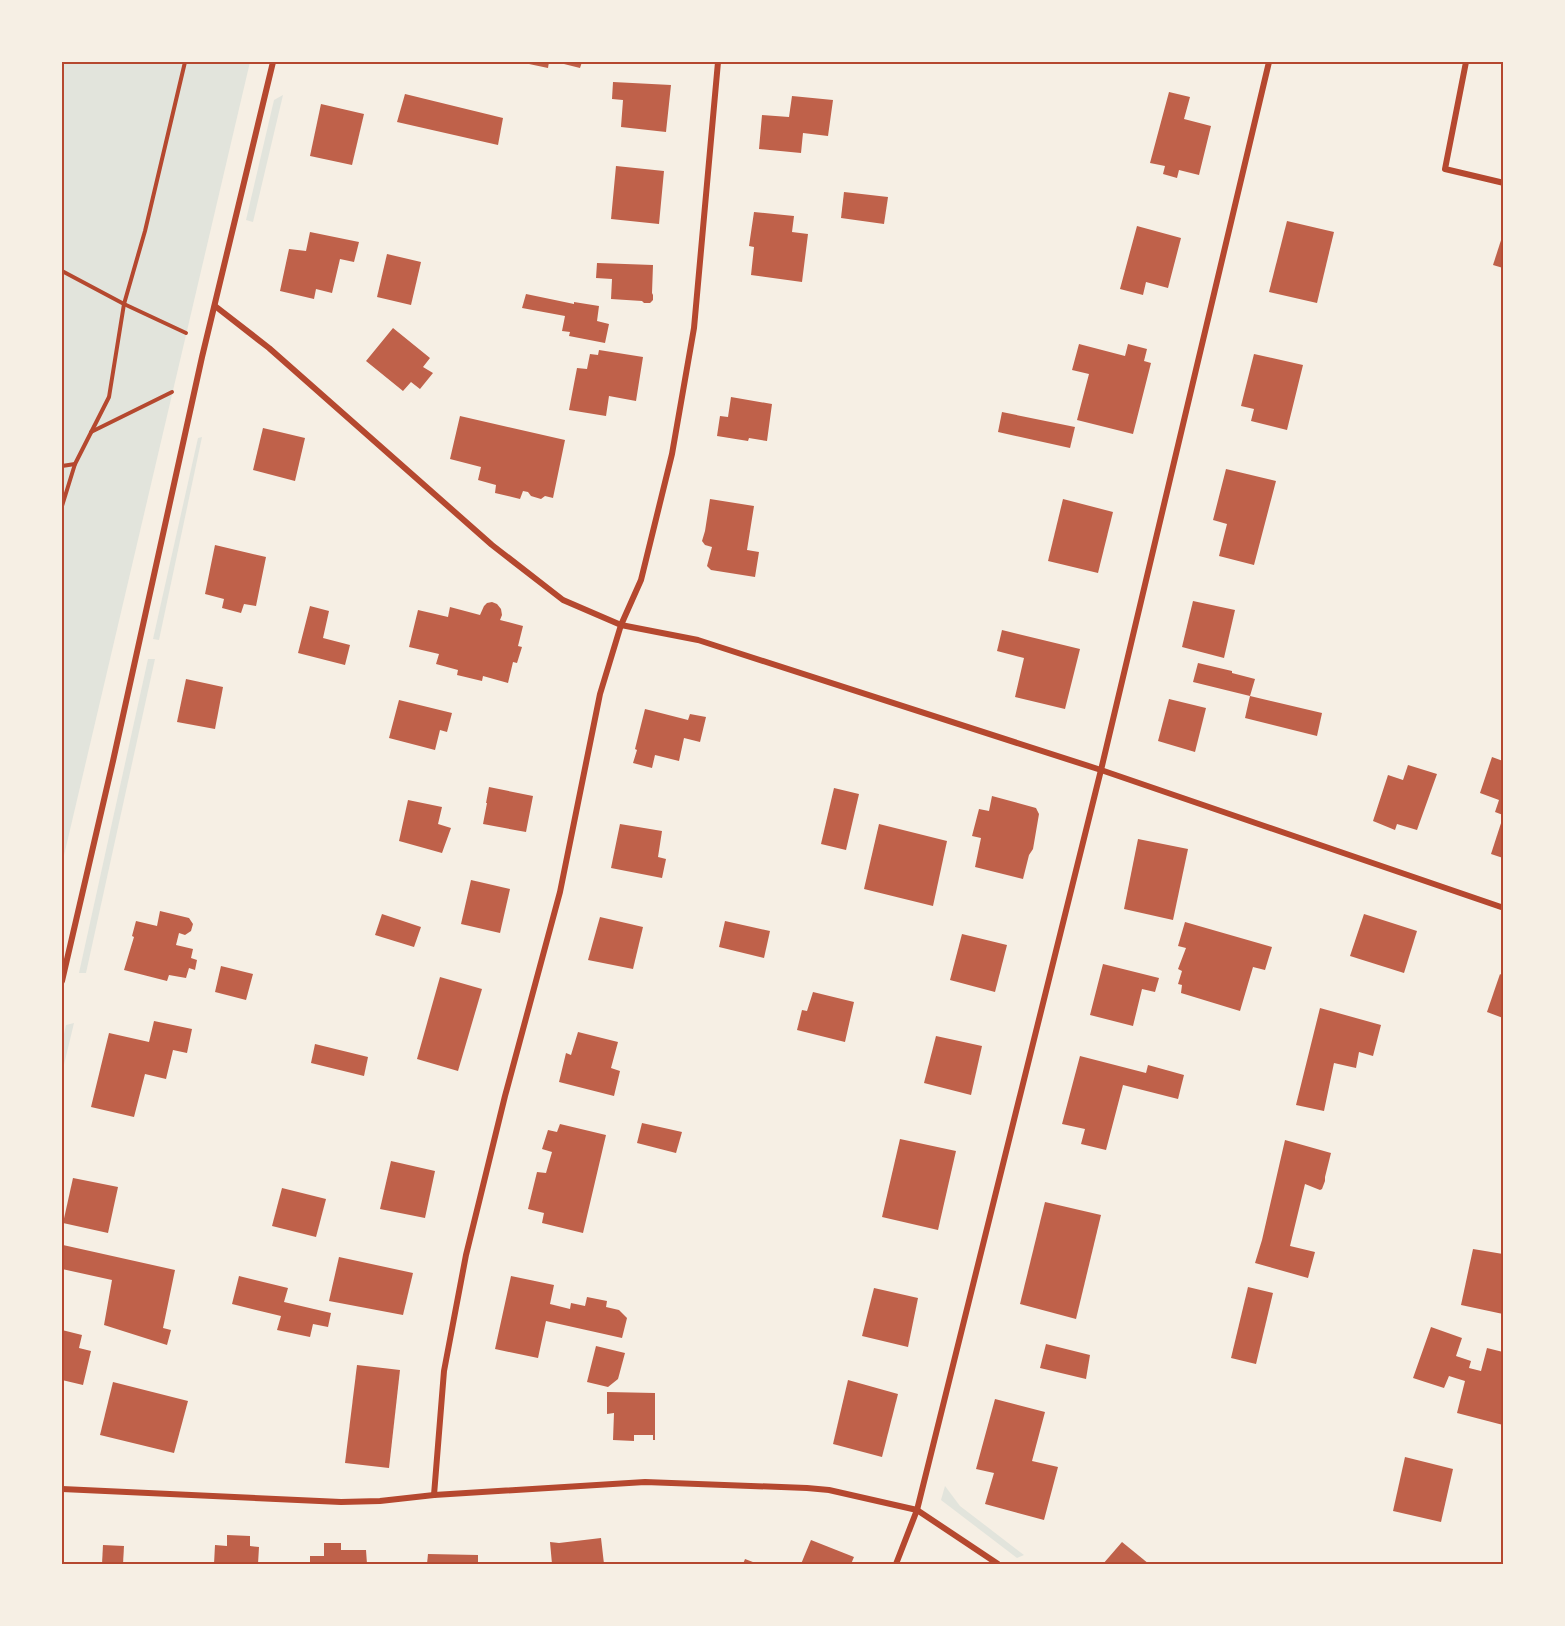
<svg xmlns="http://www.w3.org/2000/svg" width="1565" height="1626" font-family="'Varela Round',sans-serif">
  <rect width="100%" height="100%" fill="#f6efe4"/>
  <!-- green -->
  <g fill="#e2e4dc">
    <polygon points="62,62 250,62 62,864"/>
    <polygon points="283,95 253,222 246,220 274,100"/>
    <polygon points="202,437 159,640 153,639 198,438"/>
    <polygon points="148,659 155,659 86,973 79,973"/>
    <polygon points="74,1023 62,1073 62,1043 66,1025"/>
    <polygon points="945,1486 960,1506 1024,1555 1017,1558 941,1500"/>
  </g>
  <!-- building -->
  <g fill="#bf614a">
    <polygon points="530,62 549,62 548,68 529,64"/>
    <polygon points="556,62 582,62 580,68"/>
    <polygon points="613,82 671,85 666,132 621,127 623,100 612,99"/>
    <polygon points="1169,92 1190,97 1184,119 1211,126 1199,175 1179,170 1177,178 1163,174 1165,166 1150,163"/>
    <polygon points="405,94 503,118 498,145 397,122"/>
    <polygon points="792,96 833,100 828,136 803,133 801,153 759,149 762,115 789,117"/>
    <polygon points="321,104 364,114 352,165 310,156"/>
    <polygon points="616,166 664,171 659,224 611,219"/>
    <polygon points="844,192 888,197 884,224 841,218"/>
    <polygon points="754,212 794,216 792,232 808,234 802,282 751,275 754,247 749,246"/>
    <polygon points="1287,221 1334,232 1317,303 1269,292"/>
    <polygon points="1137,226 1181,238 1168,288 1146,282 1143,295 1120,289"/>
    <polygon points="310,232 359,242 354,262 340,259 332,293 316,289 314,299 280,291 289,249 306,251"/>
    <polygon points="1503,234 1503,268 1493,265"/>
    <polygon points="387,254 421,262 411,305 377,297"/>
    <polygon points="597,263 653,265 652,293 653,295 653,300 650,303 644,303 642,301 611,299 612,279 596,278"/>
    <polygon points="526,294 574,304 574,302 599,306 597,321 609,324 605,343 569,336 570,332 562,331 565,316 522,308"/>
    <polygon points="393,328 430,358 423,367 433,373 420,389 411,382 403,391 366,361"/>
    <polygon points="1079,344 1125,356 1128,344 1147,349 1144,361 1151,363 1133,434 1077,420 1089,374 1072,370"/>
    <polygon points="599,350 643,357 636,401 609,396 606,416 569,410 577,368 587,369 590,354 598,355"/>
    <polygon points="1254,354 1303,365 1287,430 1251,421 1254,409 1241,406"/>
    <polygon points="731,397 772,404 767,441 749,438 748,441 717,436 720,416 728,417"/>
    <polygon points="1002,412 1075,427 1070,448 998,432"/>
    <polygon points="460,416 565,440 553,498 545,496 541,499 531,496 528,492 523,491 520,499 495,493 496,485 478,480 481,467 450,459"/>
    <polygon points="263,428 305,438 295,481 253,470"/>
    <polygon points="1226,469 1276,481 1254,565 1219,556 1227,524 1213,520"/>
    <polygon points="710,499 754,506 747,550 759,552 755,577 711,570 707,566 712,547 705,545 702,541 705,531"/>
    <polygon points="1063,499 1113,512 1098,573 1048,561"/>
    <polygon points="215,545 266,557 256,606 244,604 241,613 222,608 224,599 205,594"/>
    <polygon points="1193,601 1235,610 1224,658 1182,647"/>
    <polygon points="492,602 497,604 501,609 502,615 500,620 523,626 518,646 522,647 517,663 513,662 508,683 483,676 482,681 457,675 458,670 436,664 439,654 409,647 418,610 448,617 450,607 480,615 484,606 487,603"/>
    <polygon points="310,606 329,611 323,638 350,645 345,665 298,653"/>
    <polygon points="1002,630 1080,649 1065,709 1015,697 1024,658 997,651"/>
    <polygon points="1198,663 1232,671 1232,673 1255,679 1250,696 1193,682"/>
    <polygon points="186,679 223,687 215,729 177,722"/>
    <polygon points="1250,696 1322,713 1317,736 1245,718"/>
    <polygon points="1169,699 1206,708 1195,752 1158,741"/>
    <polygon points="399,700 452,713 447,732 440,730 435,750 389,738"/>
    <polygon points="645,709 688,720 690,714 706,717 700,742 684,738 679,761 655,755 652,768 633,763 637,750 635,749"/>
    <polygon points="1492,757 1503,761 1503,815 1495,812 1499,800 1480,793"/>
    <polygon points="1408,765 1437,774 1417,830 1397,824 1395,830 1373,821 1388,775 1403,780"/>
    <polygon points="489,787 533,796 526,832 483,824 487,803 486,803"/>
    <polygon points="834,788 859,794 846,850 821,844"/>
    <polygon points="992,796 1036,808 1039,814 1033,849 1029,855 1023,879 975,867 981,838 972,836 979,809 989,811"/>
    <polygon points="408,800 442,807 438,824 451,828 442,853 399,841"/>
    <polygon points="1503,817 1503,858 1491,854"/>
    <polygon points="620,824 662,831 658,857 666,859 662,878 611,868"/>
    <polygon points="879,824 947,841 933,906 864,889"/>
    <polygon points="1138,839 1188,849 1173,920 1124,909"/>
    <polygon points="471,880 510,889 500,933 461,924"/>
    <polygon points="160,911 189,918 193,924 191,931 185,935 179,933 176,945 193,949 191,958 197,960 195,970 189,968 186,978 169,975 167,981 124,970 134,937 132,936 136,921 157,926"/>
    <polygon points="382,914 421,927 414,947 375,935"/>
    <polygon points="1364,914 1417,931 1404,973 1350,956"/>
    <polygon points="600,917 643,927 633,969 588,960"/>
    <polygon points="725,921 770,931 764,958 719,947"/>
    <polygon points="1185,922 1272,947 1265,970 1253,967 1240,1011 1181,993 1182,985 1178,984 1182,971 1178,969 1186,948 1178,946"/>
    <polygon points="962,934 1007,945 995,992 950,980"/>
    <polygon points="1103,964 1159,978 1155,992 1142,989 1133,1026 1090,1015"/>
    <polygon points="221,966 253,974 246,1000 215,992"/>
    <polygon points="1500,974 1503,976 1503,1018 1487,1012"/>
    <polygon points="440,977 482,989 458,1071 417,1059"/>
    <polygon points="813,992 854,1002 845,1042 797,1030 802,1010 807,1011"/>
    <polygon points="1320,1008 1381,1025 1373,1056 1359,1052 1356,1068 1334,1063 1324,1111 1296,1105"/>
    <polygon points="154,1021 192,1029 187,1053 173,1050 166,1079 145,1074 134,1117 91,1107 109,1033 149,1042"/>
    <polygon points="578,1032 618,1042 611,1068 620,1071 614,1096 559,1082 566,1053 571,1055"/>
    <polygon points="936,1036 982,1046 971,1095 924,1083"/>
    <polygon points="315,1044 368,1057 364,1076 311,1063"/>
    <polygon points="1080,1056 1146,1073 1148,1065 1184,1075 1178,1099 1123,1085 1106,1150 1081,1144 1085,1129 1062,1124"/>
    <polygon points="642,1123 682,1132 676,1153 637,1143"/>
    <polygon points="560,1124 606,1135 583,1233 542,1223 544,1213 528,1209 537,1172 546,1173 552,1152 542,1149 548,1130 557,1132"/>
    <polygon points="900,1139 956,1151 938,1230 882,1217"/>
    <polygon points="1285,1140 1331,1153 1325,1177 1325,1181 1322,1189 1320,1190 1305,1184 1290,1246 1315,1252 1308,1278 1255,1263 1262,1240"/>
    <polygon points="391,1161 435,1171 425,1218 380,1209"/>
    <polygon points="73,1178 118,1187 108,1233 63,1223"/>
    <polygon points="282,1188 326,1199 316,1237 272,1226"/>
    <polygon points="1045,1202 1101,1215 1076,1319 1020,1304"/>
    <polygon points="63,1245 175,1270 163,1328 171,1330 167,1345 104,1325 112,1280 62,1269"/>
    <polygon points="1473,1249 1503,1254 1503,1314 1461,1305"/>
    <polygon points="339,1257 413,1273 403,1315 329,1301"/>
    <polygon points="239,1276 288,1288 284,1302 331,1313 328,1327 313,1324 310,1337 277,1330 281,1316 232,1304"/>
    <polygon points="511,1276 554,1285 550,1304 570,1309 571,1303 585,1306 587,1297 607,1301 606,1307 619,1310 627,1318 622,1338 546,1321 538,1358 495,1349"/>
    <polygon points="1248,1287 1273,1293 1256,1364 1231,1358"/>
    <polygon points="874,1288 918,1298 908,1347 862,1336"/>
    <polygon points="1431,1327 1462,1338 1456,1356 1471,1361 1469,1368 1481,1371 1487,1348 1503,1352 1503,1425 1457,1413 1465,1381 1449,1376 1444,1388 1413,1378"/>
    <polygon points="62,1330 82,1335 79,1348 91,1351 83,1385 62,1380"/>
    <polygon points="1046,1344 1090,1355 1086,1379 1040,1368"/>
    <polygon points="596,1346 625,1353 618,1379 608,1387 587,1382"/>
    <polygon points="357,1365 400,1370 389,1468 345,1463"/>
    <polygon points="848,1380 898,1394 882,1457 833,1444"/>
    <polygon points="113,1382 188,1401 174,1453 100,1435"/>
    <polygon points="607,1392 655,1393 655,1440 653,1440 653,1435 634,1435 634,1441 613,1440 614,1413 607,1414"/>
    <polygon points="995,1399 1045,1412 1032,1461 1058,1467 1044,1520 985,1504 994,1473 976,1469"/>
    <polygon points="1405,1457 1453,1469 1441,1522 1393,1511"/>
    <polygon points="227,1535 250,1536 250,1546 259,1547 258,1564 214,1564 215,1545 227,1546"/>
    <polygon points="601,1538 604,1564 552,1564 550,1542 559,1543"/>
    <polygon points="811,1540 854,1557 851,1564 801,1564"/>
    <polygon points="1122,1542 1149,1564 1103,1564"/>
    <polygon points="324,1543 341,1543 341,1550 366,1550 367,1564 310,1564 310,1556 324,1556"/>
    <polygon points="103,1545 124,1546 123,1564 102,1564"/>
    <polygon points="428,1554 478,1555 478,1564 427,1564"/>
    <polygon points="745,1559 758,1564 743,1564"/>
  </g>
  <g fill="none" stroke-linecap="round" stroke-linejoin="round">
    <!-- path -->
    <g stroke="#b5482f" stroke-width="4">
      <polyline points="62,271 124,304 186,333"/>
      <polyline points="91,432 172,392"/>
      <polyline points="62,466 75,464"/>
      <polyline points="62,506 75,464 109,397 124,304 145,231 185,62"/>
    </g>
    <!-- minor -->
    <g stroke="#b5482f" stroke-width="6">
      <polyline points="1466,62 1445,169 1504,183"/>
      <polyline points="215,306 269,348 492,545 563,600 621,625 698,640 1101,770 1504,908"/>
      <polyline points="62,981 113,761 202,357 273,62"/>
      <polyline points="62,1489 341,1502 380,1501 434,1495 645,1482 807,1488 829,1490 917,1510 998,1564"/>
      <polyline points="434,1495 444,1371 466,1255 505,1096 560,892 600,694 621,625 641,580 672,454 694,328 718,62"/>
      <polyline points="896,1564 917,1510 1101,770 1269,62"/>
    </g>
  </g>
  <!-- border -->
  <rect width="1565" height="1626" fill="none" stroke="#f6efe4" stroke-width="126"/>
  <rect x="63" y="63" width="1439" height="1500" fill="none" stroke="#b5482f" stroke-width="2"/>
</svg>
